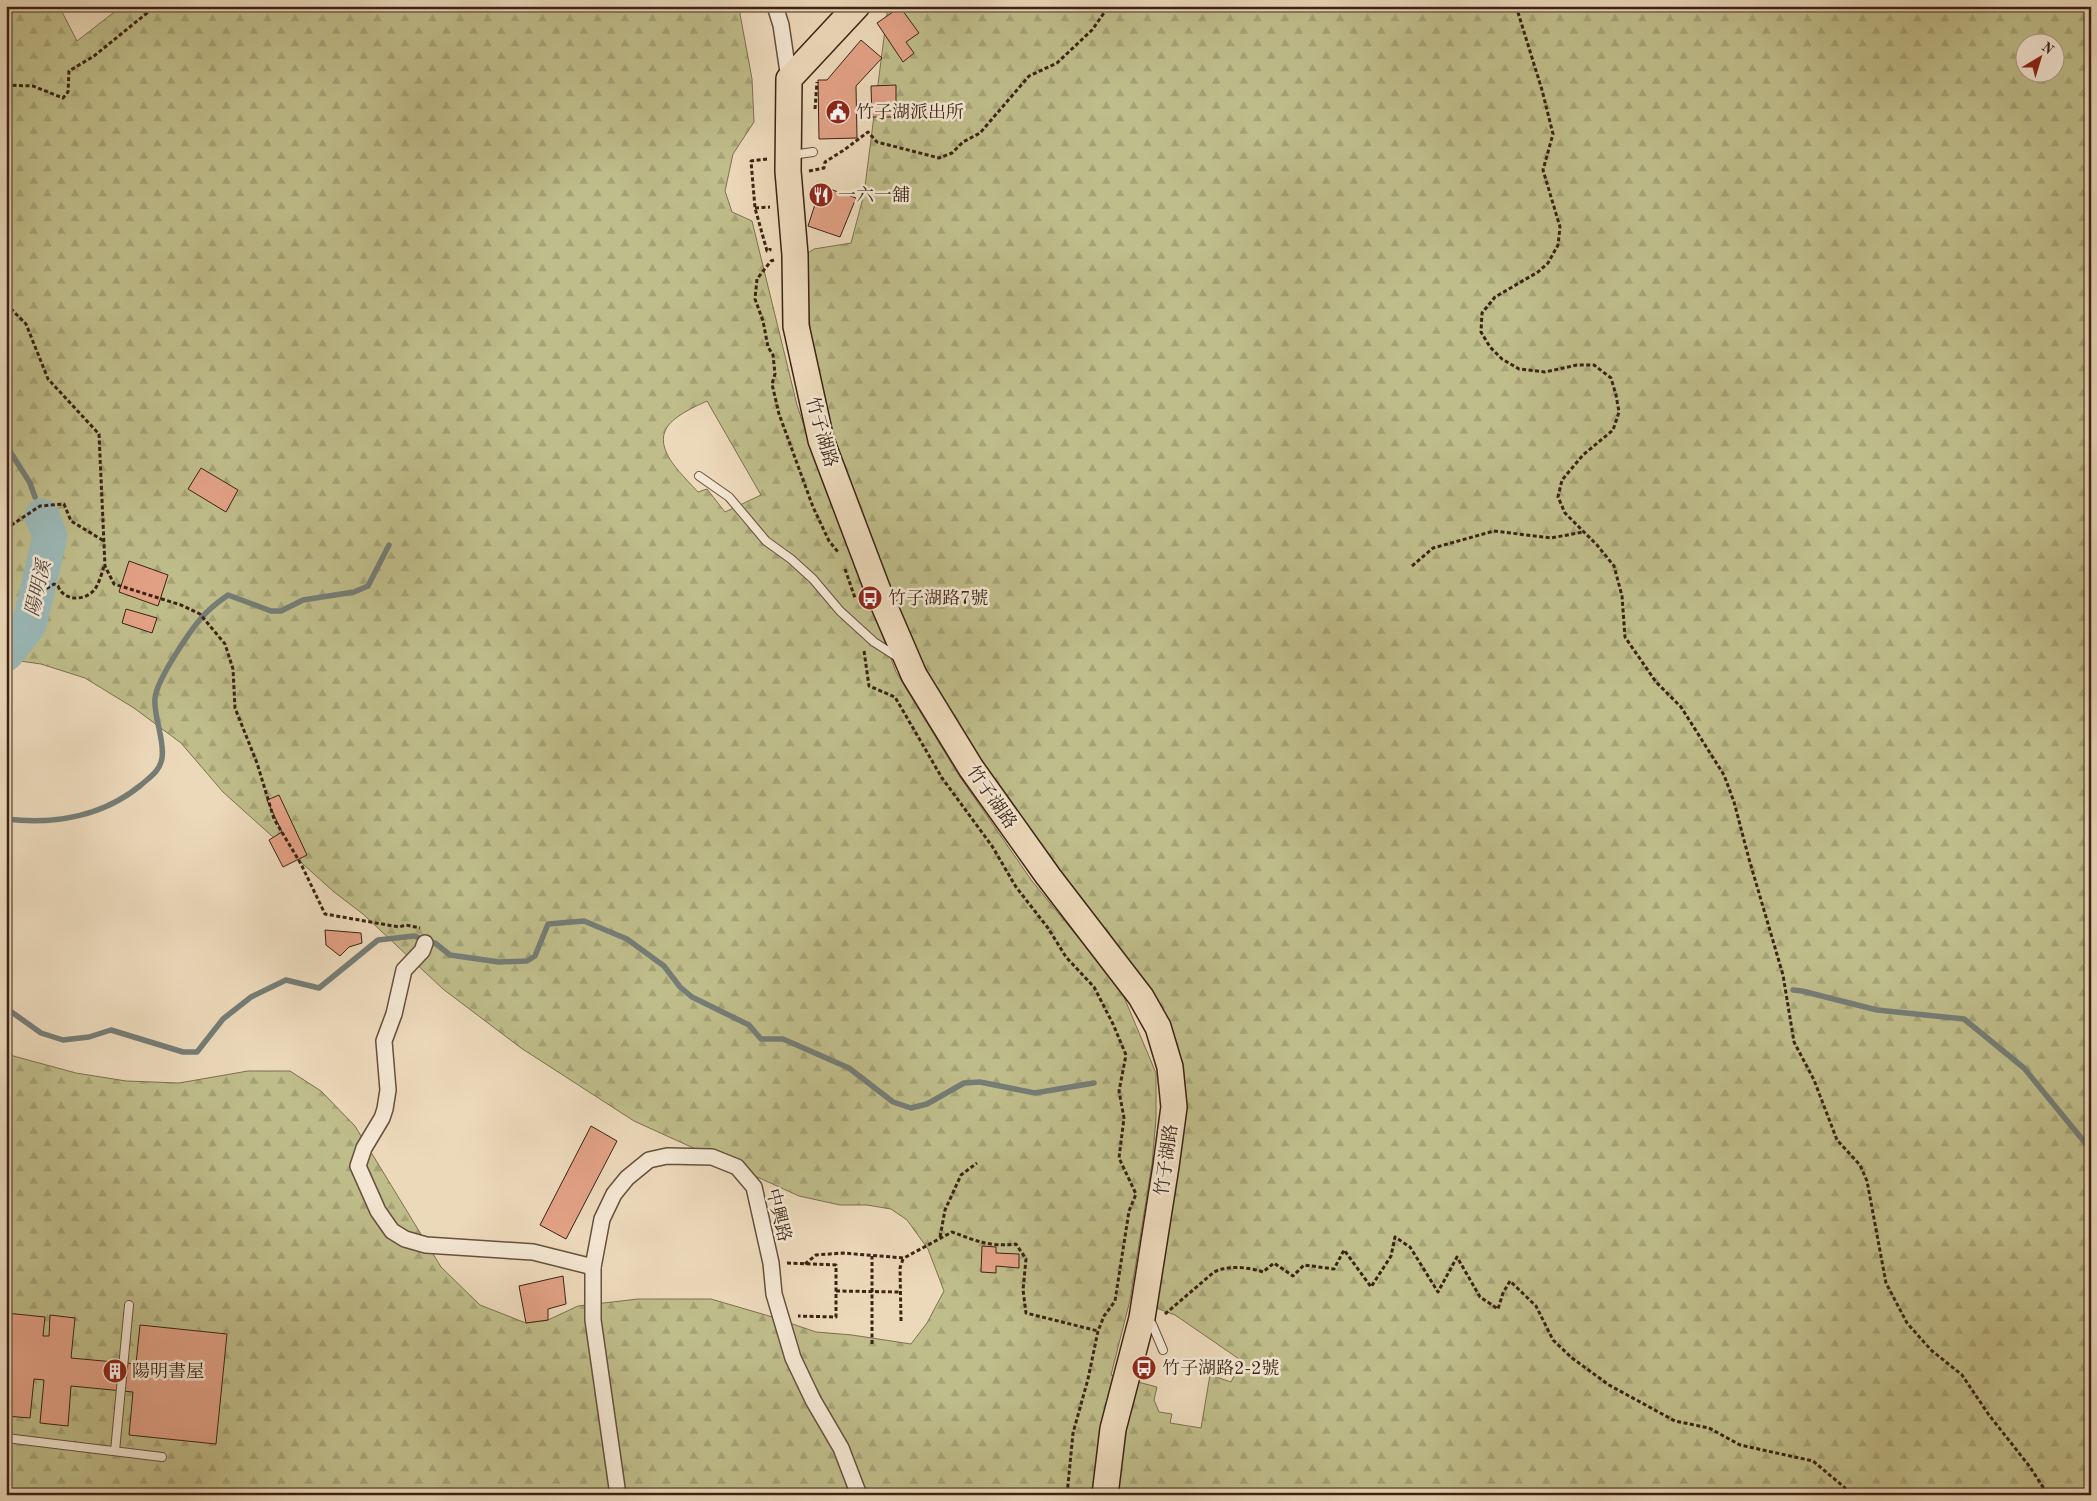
<svg xmlns="http://www.w3.org/2000/svg" width="2097" height="1501" font-family="'Old Standard TT','Noto Serif TC',serif">
  <defs>
    <pattern id="forest-firs" width="22" height="20" patternUnits="userSpaceOnUse" patternTransform="scale(1.25)"><rect width="22" height="20" fill="#bfbd8a"/><path d="M5 1l3.5 6h-7zM16 11l3.5 6h-7z" fill="#a5a276"/></pattern>
  </defs>
  <rect width="100%" height="100%" fill="#ecd9ba"/>
  <filter id="stains"><feTurbulence type="fractalNoise" baseFrequency=".004" numOctaves="4"/><feColorMatrix values="0 0 0 0 .2 0 0 0 0 .09 0 0 0 0 .02 0 0 0 .5 -.17"/></filter>
  <radialGradient id="worn" r=".72"><stop offset=".6" stop-color="#630" stop-opacity="0"/><stop offset="1" stop-color="#630" stop-opacity=".3"/></radialGradient>
  <!-- forest -->
  <path fill="url(#forest-firs)" stroke="#7d704f" fill-rule="evenodd" d="M 6,6 L 59,6 L 77,41 L 122,6 L 741,6 L 740,14 L 752,79 L 754,122 L 733,154 L 725,191 L 732,212 L 752,221 L 797,405 L 815,459 L 841,523 L 896,672 L 958,774 L 1032,881 L 1121,990 L 1156,1073 L 1156,1119 L 1152,1164 L 1130,1300 L 1111,1375 L 1157,1387 L 1154,1400 L 1159,1412 L 1172,1414 L 1170,1423 L 1201,1428 L 1210,1375 L 1231,1382 L 1242,1361 L 1175,1315 L 1154,1307 L 1183,1084 L 1056,870 L 979,763 L 925,672 L 843,475 L 812,356 L 805,255 L 814,249 L 851,243 L 864,194 L 888,6 L 2091,6 L 2091,1495 L 6,1495 L 6,1054 L 76,1073 L 126,1081 L 179,1083 L 248,1071 L 290,1071 L 321,1091 L 355,1126 L 441,1267 L 480,1305 L 526,1323 L 548,1320 L 578,1306 L 638,1299 L 711,1299 L 769,1316 L 816,1332 L 852,1335 L 911,1344 L 927,1323 L 944,1291 L 928,1249 L 907,1220 L 891,1209 L 867,1205 L 840,1205 L 799,1196 L 634,1121 L 521,1048 L 443,989 L 363,914 L 334,892 L 223,792 L 181,743 L 134,708 L 85,678 L 41,664 L 6,659 ZM 2024,42 L 2054,42 L 2054,72 L 2024,72 ZM 707,401 L 761,495 L 725,512 L 707,489 L 698,492 C 681,473 644,442 676,418 C 685,411 696,406 707,401 Z"/>
  <g fill="none" stroke-linecap="round" stroke-linejoin="round">
    <!-- stream -->
    <g stroke="#757d76" stroke-width="5.5">
      <polyline points="6,445 30,483 35,497"/>
      <path d="M 6,819 C 55,825 103,816 141,785 C 150,777 160,771 162,758 C 165,740 153,715 155,698 C 157,679 193,625 208,611 C 214,605 221,600 228,595 L 271,611 L 281,611 L 303,600 L 354,592 L 368,586 L 389,545"/>
      <polyline points="1793,990 1802,991 1877,1010 1964,1019 2024,1068 2091,1150"/>
      <polyline points="6,1008 41,1033 63,1040 89,1037 111,1030 183,1052 197,1052 223,1019 251,997 286,980 319,988 378,940 414,936 435,943 450,955 499,962 527,961 535,956 548,924 584,921 627,939 664,966 680,987 692,997 749,1025 761,1039 783,1039 849,1068 893,1102 911,1108 927,1104 964,1083 980,1082 1035,1093 1094,1083"/>
    </g>
    <!-- river -->
    <polyline stroke="#9bb9b8" stroke-width="35" points="6,654 29,625 50,536 42,516"/>
  </g>
  <!-- building -->
  <g fill="#e2a185" stroke="#3b2314">
    <polygon points="900,7 919,33 906,42 914,53 903,62 877,23"/>
    <polygon points="861,40 882,58 856,86 857,138 819,139 818,80 827,80"/>
    <polygon points="896,85 896,117 872,117 871,86"/>
    <polygon points="821,186 856,198 840,237 808,226"/>
    <polygon points="201,468 238,490 226,512 188,489"/>
    <polygon points="129,561 168,575 158,606 119,592"/>
    <polygon points="126,609 157,618 152,633 122,623"/>
    <polygon points="279,795 307,855 283,867 269,840 282,832 267,800"/>
    <polygon points="325,930 361,933 362,943 349,947 340,956 326,945"/>
    <polygon points="591,1126 617,1141 566,1239 540,1225"/>
    <polygon points="982,1246 996,1247 996,1253 1019,1254 1019,1268 996,1266 996,1273 981,1272"/>
    <polygon points="563,1276 566,1304 548,1309 548,1320 526,1323 519,1286"/>
    <polygon points="6,1313 45,1317 43,1336 49,1336 50,1315 75,1318 71,1358 136,1364 140,1325 227,1334 216,1444 129,1435 133,1392 71,1386 68,1426 40,1423 44,1380 34,1379 30,1418 6,1416"/>
  </g>
  <g fill="none" stroke-linecap="round" stroke-linejoin="round">
    <defs>
      <g id="lane">
        <polyline points="792,155 813,152"/>
        <polyline points="699,476 729,497 766,541 791,559 813,579 840,611 874,642 899,658"/>
        <polyline points="1146,1321 1152,1324 1163,1350"/>
        <polyline points="6,1438 162,1457"/>
        <polyline points="115,1451 129,1305"/>
      </g>
      <g id="street">
        <polyline points="775,6 781,25 789,79"/>
        <polyline points="425,943 422,951 404,970 394,1014 384,1041 388,1090 385,1109 382,1118 364,1148 358,1166 378,1211 392,1231 405,1239 426,1245 533,1252 593,1267"/>
        <polyline points="618,1495 593,1320 593,1267 602,1219 614,1194 627,1178 649,1160 667,1156 712,1157 737,1167 754,1187 771,1263 774,1294 793,1358 813,1400 841,1448 859,1495"/>
      </g>
      <polyline id="primary" points="857,6 789,79 788,171 795,255 796,326 821,440 880,596 914,675 971,768 1048,876 1141,997 1158,1027 1170,1067 1174,1107 1166,1166 1142,1318 1113,1429 1105,1495"/>
    </defs>
    <!-- lane casing -->
    <use href="#lane" stroke="#67503e" stroke-width="10"/>
    <!-- street casing -->
    <use href="#street" stroke="#67503e" stroke-width="18"/>
    <!-- primary casing -->
    <use href="#primary" stroke="#3b2314" stroke-width="28"/>
    <!-- path -->
    <g stroke="#3b2314" stroke-width="3" stroke-dasharray="4 2.5" stroke-linecap="butt">
      <polyline points="1516,6 1542,90 1553,134 1543,170 1560,227 1558,245 1548,263 1538,272 1495,297 1482,313 1481,332 1490,347 1502,359 1519,369 1545,372 1577,365 1594,365 1611,378 1616,395 1619,412 1613,430 1583,455 1562,480 1558,497 1565,513 1597,545 1614,566 1622,596 1625,637 1656,682 1681,707 1724,775 1734,802 1749,859 1783,975 1794,1042 1814,1080 1837,1140 1860,1165 1867,1181 1886,1283 1907,1323 1931,1350 1962,1375 1989,1415 2030,1467 2048,1495"/>
      <polyline points="6,85 33,86 63,98 68,92 69,71 94,56 147,13 150,6"/>
      <polyline points="815,109 817,82"/>
      <polyline points="767,159 751,161 755,208 767,251 770,250 770,248"/>
      <polyline points="809,171 824,168 825,162 844,150 868,132 877,142 939,158 952,153 963,142 980,133 1029,76 1057,63 1092,30 1109,6"/>
      <polyline points="755,208 770,207"/>
      <polyline points="774,260 771,261 757,279 755,299 763,321 768,347 773,355 775,374 772,384 779,414 813,507 829,541 838,552"/>
      <polyline points="6,304 26,324 48,379 99,434 105,566 114,584 181,605 200,614 225,644 233,669 235,708 257,763 274,819 301,864 325,914 399,927 406,925 420,928"/>
      <polyline points="6,560 8,560 7,528 40,506 64,504 71,521 104,541"/>
      <polyline points="1412,566 1433,548 1494,531 1551,538 1583,532"/>
      <polyline points="845,569 855,598"/>
      <path d="M 41,592 L 54,584 L 58,586 C 64,602 86,601 95,589 C 99,583 102,573 104,566"/>
      <polyline points="864,651 869,686 895,697 942,778 992,846 1016,887 1048,928 1066,957 1094,987 1113,1024 1126,1055 1119,1091 1124,1118 1119,1158 1136,1194 1129,1211 1115,1301 1104,1316 1098,1331 1088,1379 1073,1433 1067,1495"/>
      <polyline points="940,1237 945,1210 961,1175 977,1163"/>
      <polyline points="787,1263 836,1265 836,1317 798,1316"/>
      <path d="M 805,1264 L 816,1255 L 843,1253 L 904,1258 L 952,1232 C 977,1241 988,1247 1016,1244 L 1026,1259 L 1023,1290 L 1026,1313 L 1098,1331"/>
      <polyline points="836,1291 900,1292"/>
      <path d="M 1165,1314 L 1214,1272 C 1228,1265 1248,1267 1263,1272 L 1274,1263 L 1293,1276 L 1304,1265 L 1334,1269 L 1344,1250 L 1371,1287 L 1391,1256 L 1395,1237 L 1410,1247 L 1438,1292 L 1457,1257 L 1480,1297 L 1498,1309 L 1503,1293 L 1510,1281 L 1536,1306 L 1553,1340 L 1572,1358 L 1609,1385 L 1675,1421 L 1709,1428 L 1740,1445 L 1813,1461 L 1844,1487 L 1850,1495"/>
      <polyline points="901,1321 900,1268 903,1259"/>
      <polyline points="872,1344 872,1256"/>
      <polyline points="830,1495 834,1495"/>
    </g>
    <!-- lane -->
    <use href="#lane" stroke="#f3e6d2" stroke-width="8"/>
    <!-- street -->
    <use href="#street" stroke="#f3e6d2" stroke-width="15"/>
    <!-- primary -->
    <use href="#primary" stroke="#ecd9ba" stroke-width="25"/>
  </g>
  <!-- icons -->
  <defs>
    <symbol id="civic-disc" viewBox="-11 -11 22 22"><circle r="9.5" fill="#8f2418" stroke="#f3e6d2"/><path d="M-.6-6.5H3V-4.5H.6V-3L4-1V1h2V6H-6V1h2V-1L-.6-3ZM-1.2 2.5V6h2.4V2.5Z" fill="#fff"/></symbol>
    <symbol id="restaurant-disc" viewBox="-11 -11 22 22"><circle r="9.5" fill="#8f2418" stroke="#f3e6d2"/><path d="M-5-6h1v4h1v-4h1v4h1v-4h1v5L-1.5 .5V6h-2V.5L-5-1ZM5-6V6H3V1.5H1.5Q1.5-4 5-6Z" fill="#fff"/></symbol>
    <symbol id="bus-disc" viewBox="-11 -11 22 22"><circle r="9.5" fill="#8f2418" stroke="#f3e6d2"/><path d="M-5-6H5V4H4V6H2V4H-2V6H-4V4H-5ZM-3.5-4V0h7V-4ZM-3.5 1.2v1.5H-2V1.2ZM2 1.2v1.5H3.5V1.2Z" fill="#fff"/></symbol>
    <symbol id="building-disc" viewBox="-11 -11 22 22"><circle r="9.5" fill="#8f2418" stroke="#f3e6d2"/><path d="M-4-6H4V6H1V3H-1V6H-4ZM-2.5-4.3h1.7v1.8h-1.7ZM.8-4.3h1.7v1.8H.8ZM-2.5-1h1.7V.8h-1.7ZM.8-1h1.7V.8H.8Z" fill="#fff"/></symbol>
  </defs>
  <g fill-rule="evenodd">
    <use href="#civic-disc" x="824" y="98" width="28" height="28"/>
    <use href="#restaurant-disc" x="807" y="181" width="28" height="28"/>
    <use href="#bus-disc" x="856" y="584" width="28" height="28"/>
    <use href="#bus-disc" x="1130" y="1354" width="28" height="28"/>
    <use href="#building-disc" x="101" y="1357" width="28" height="28"/>
  </g>
  <g text-anchor="middle" stroke-width="5" stroke-linejoin="round" paint-order="stroke">
    <!-- poi labels -->
    <g font-size="18" fill="#3b2314" stroke="#f3e6d2" text-anchor="start">
      <text x="856" y="118">竹子湖派出所</text>
      <text x="838" y="201">一六一舖</text>
      <text x="888" y="604">竹子湖路7號</text>
      <text x="1162" y="1374">竹子湖路2-2號</text>
      <text x="132" y="1377">陽明書屋</text>
    </g>
    <!-- street labels -->
    <g font-size="18" fill="#3b2314" stroke="#f3e6d2">
      <text transform="translate(822 432) rotate(74)" y="6">竹子湖路</text>
      <text transform="translate(992 797) rotate(55)" y="6">竹子湖路</text>
      <text transform="translate(1166 1160) rotate(-82)" y="6">竹子湖路</text>
      <text transform="translate(779 1215) rotate(76)" y="6">中興路</text>
    </g>
    <!-- water labels -->
    <g font-size="19" font-style="italic" fill="#53483d" stroke="#f3e6d2">
      <text transform="translate(37 588) rotate(-77)" y="7">陽明溪</text>
    </g>
  </g>
  <!-- margin -->
  <rect width="2097" height="1501" fill="none" stroke="#ecd9ba" stroke-width="25"/>
  <rect x="8" y="8" width="2082" height="1486" fill="none" stroke="#3b2314" stroke-width="2.5"/>
  <rect x="12" y="12" width="2072" height="1476" fill="none" stroke="#3b2314"/>
  <!-- north arrow -->
  <g transform="translate(2040 58) rotate(38)"><circle r="24" fill="#f3e6d2" stroke="#a99886"/>
  <path d="M0-4L9 19L0 12L-9 19Z" fill="#8f2418"/>
  <text y="-8" font-size="14" font-weight="bold" text-anchor="middle" fill="#3b2314">N</text>
  </g>
  <rect width="100%" height="100%" filter="url(#stains)"/>
  <rect width="100%" height="100%" fill="url(#worn)"/>
</svg>
